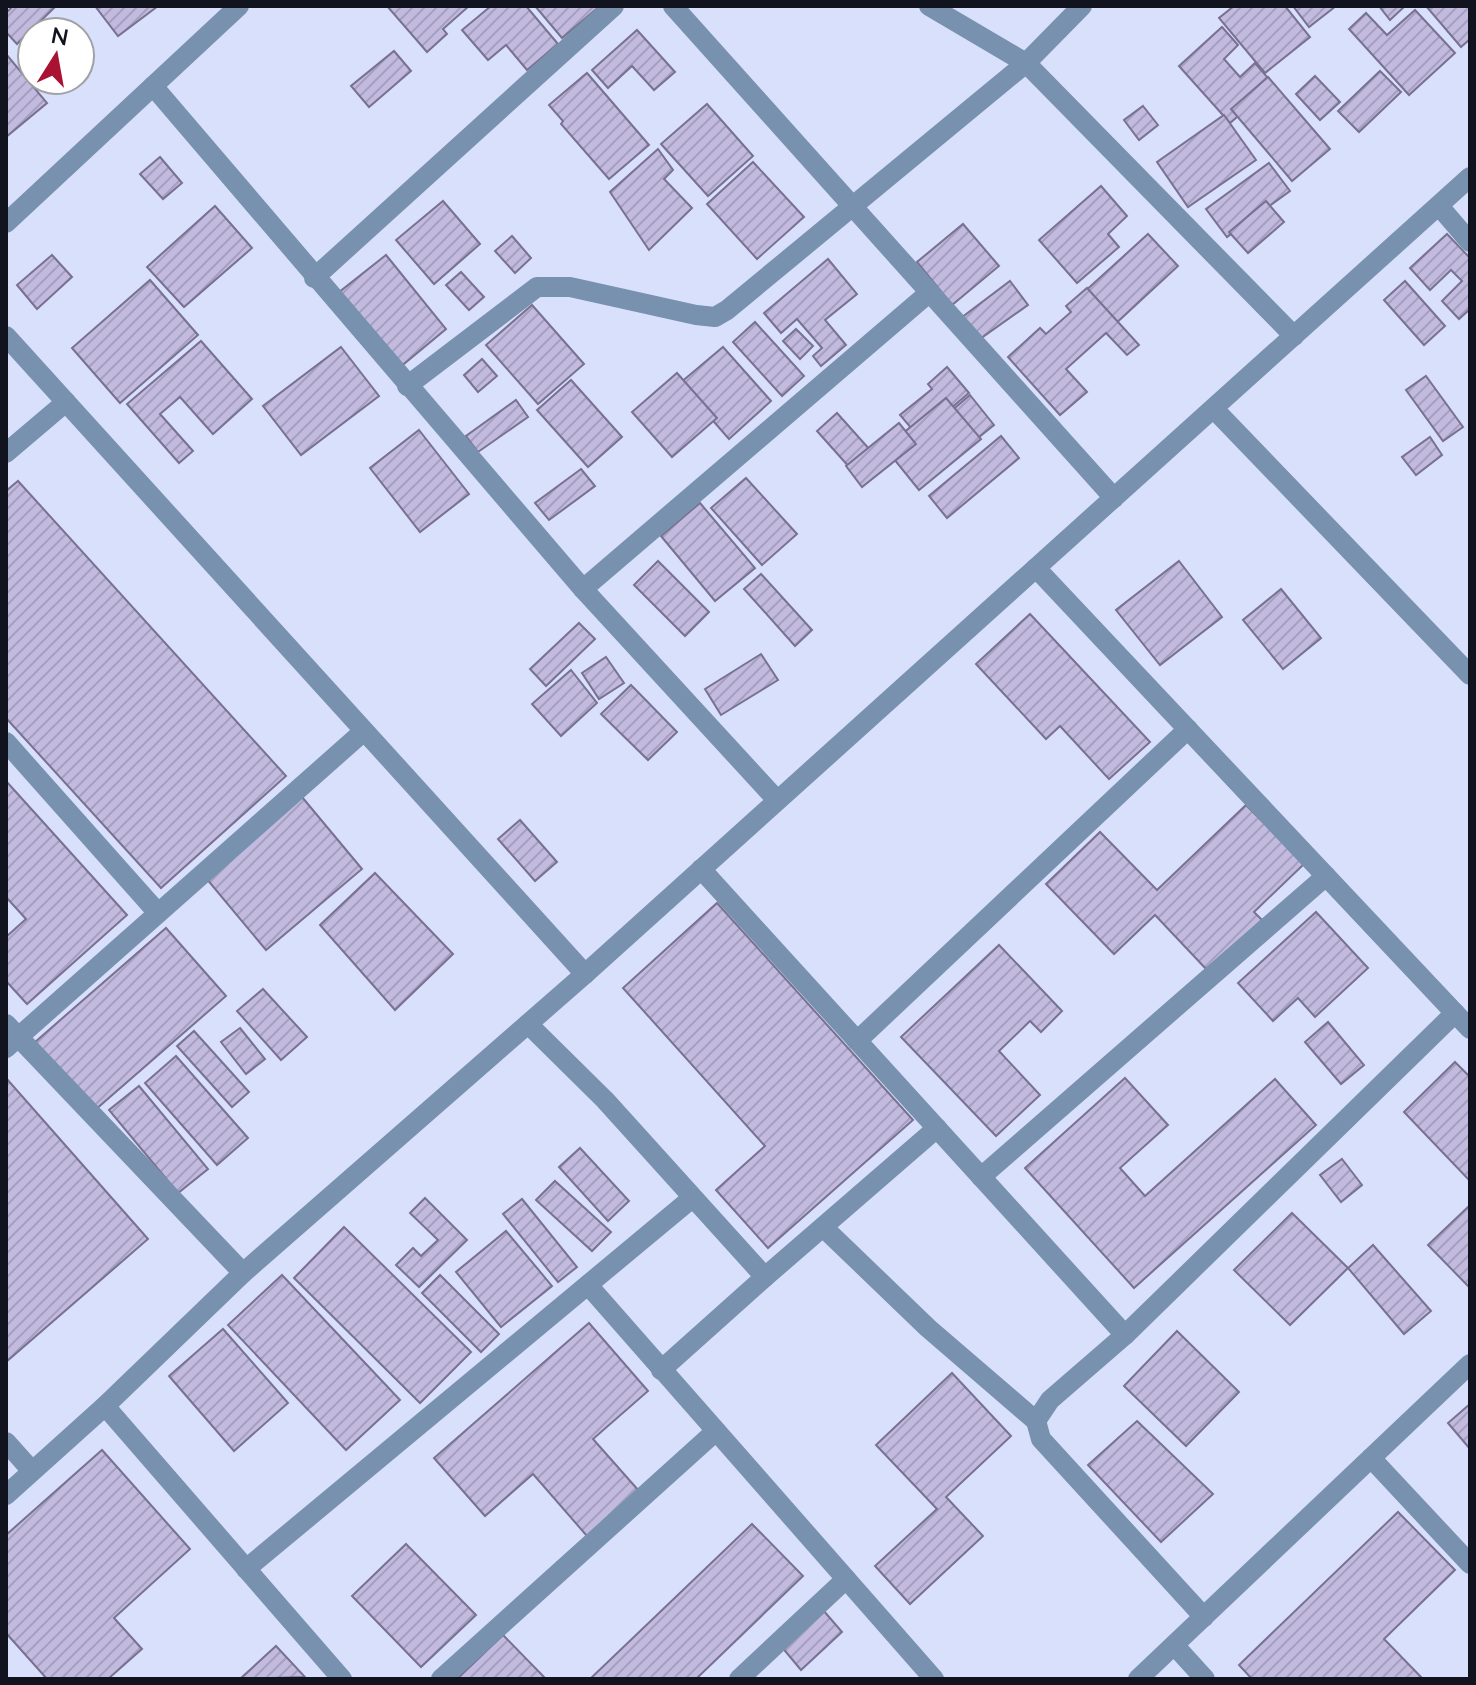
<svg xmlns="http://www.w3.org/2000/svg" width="1476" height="1685" font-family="Lato,sans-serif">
  <defs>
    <pattern id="building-hatch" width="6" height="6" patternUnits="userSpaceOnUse" patternTransform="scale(2)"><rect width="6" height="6" fill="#c3bbdf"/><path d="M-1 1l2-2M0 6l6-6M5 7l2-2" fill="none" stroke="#a6a0bf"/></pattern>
  </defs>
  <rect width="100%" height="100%" fill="#d8e0fc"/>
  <!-- building -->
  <g fill="url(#building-hatch)" stroke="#787191" stroke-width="2">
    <polygon points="13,6 56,6 17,44 6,32 6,13"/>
    <polygon points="95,6 158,6 118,36"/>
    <polygon points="387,6 469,6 443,29 447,34 427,52"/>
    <polygon points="491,6 526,6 558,44 527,70 506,45 488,60 462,30"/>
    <polygon points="535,6 600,6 562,38"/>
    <polygon points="1234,6 1285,6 1310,37 1265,73 1219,18"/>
    <polygon points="1293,6 1336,6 1309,27"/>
    <polygon points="1379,6 1405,6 1390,20"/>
    <polygon points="1426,6 1470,6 1470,39 1461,47"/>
    <polygon points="1415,10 1455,53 1409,95 1349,29 1366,13 1387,35"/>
    <polygon points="1222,27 1238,45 1224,59 1240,77 1255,63 1274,85 1230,123 1179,66"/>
    <polygon points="637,30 675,72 654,90 632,66 608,88 592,70"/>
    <polygon points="394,51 411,71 369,107 351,86"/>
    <polygon points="6,54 47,103 6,137"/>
    <polygon points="1380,71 1401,92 1359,132 1338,111"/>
    <polygon points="587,73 649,145 609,179 561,124 563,121 549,105"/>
    <polygon points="1315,76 1340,102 1320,120 1296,94"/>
    <polygon points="1268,77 1330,149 1292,181 1231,109"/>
    <polygon points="707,104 753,156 708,196 661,144"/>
    <polygon points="1143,106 1158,125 1139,140 1124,120"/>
    <polygon points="1224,115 1256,160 1188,207 1157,162"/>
    <polygon points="658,149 673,170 664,179 692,208 649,250 610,192"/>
    <polygon points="160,157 182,183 163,199 140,174"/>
    <polygon points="753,162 804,217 757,259 707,204"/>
    <polygon points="1269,163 1290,191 1227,237 1206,209"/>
    <polygon points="1101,186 1127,216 1108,234 1119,247 1077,283 1039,240"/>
    <polygon points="443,201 480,244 434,284 396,240"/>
    <polygon points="1266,201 1284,222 1248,253 1229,232"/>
    <polygon points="215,206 252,248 184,307 147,267"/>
    <polygon points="963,224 999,266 952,305 917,262"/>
    <polygon points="1148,234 1178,266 1113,326 1083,293"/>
    <polygon points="1447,234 1470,258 1470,309 1459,319 1442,301 1462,281 1451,270 1430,290 1410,268"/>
    <polygon points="512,236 531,258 515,273 495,251"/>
    <polygon points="52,255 72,277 37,309 17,285"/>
    <polygon points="386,255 446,329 399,368 338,293"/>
    <polygon points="828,259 857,294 825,320 846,345 821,366 813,356 822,348 797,319 781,333 764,313"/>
    <polygon points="461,272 484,297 469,310 446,285"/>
    <polygon points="150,280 198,335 120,403 72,348"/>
    <polygon points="1010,281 1028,305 977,341 961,318"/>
    <polygon points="1405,281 1445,326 1424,345 1384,300"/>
    <polygon points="1087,288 1139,345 1127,355 1106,333 1066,369 1087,392 1060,415 1008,357 1040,328 1046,334 1071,312 1066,306"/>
    <polygon points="532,305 584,364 538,404 486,345"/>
    <polygon points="755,322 804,376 782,396 733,342"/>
    <polygon points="796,329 813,346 800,359 783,341"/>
    <polygon points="201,341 252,399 213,434 180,397 160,414 193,451 179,463 127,404"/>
    <polygon points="341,347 379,396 301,455 263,406"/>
    <polygon points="723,347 771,401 729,439 680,383"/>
    <polygon points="482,359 497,376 478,392 464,375"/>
    <polygon points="947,367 969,393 918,436 900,415 932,389 928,384"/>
    <polygon points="677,373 717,418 672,457 632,412"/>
    <polygon points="1426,376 1463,427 1443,441 1406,390"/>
    <polygon points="571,380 622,437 588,467 537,410"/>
    <polygon points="970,395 994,425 974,441 950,412"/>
    <polygon points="946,398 981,439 919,490 885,448"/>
    <polygon points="516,400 528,417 478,452 466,436"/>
    <polygon points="837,413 879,460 859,478 817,431"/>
    <polygon points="899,423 916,444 862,487 846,466"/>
    <polygon points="419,430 469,494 420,532 370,468"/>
    <polygon points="1001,436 1019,458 947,518 929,496"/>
    <polygon points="1430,437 1442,455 1416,475 1402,457"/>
    <polygon points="581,469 595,486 549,520 535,503"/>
    <polygon points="746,478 797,534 762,565 711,508"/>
    <polygon points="18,481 286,776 161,888 6,718 6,491"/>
    <polygon points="700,503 755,568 715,601 661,536"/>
    <polygon points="658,561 709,612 685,636 634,585"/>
    <polygon points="1179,561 1222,617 1160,665 1116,610"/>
    <polygon points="761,574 812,630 795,646 744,589"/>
    <polygon points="1281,589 1321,638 1283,669 1243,620"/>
    <polygon points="1030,614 1150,742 1109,779 1060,726 1046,739 976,664"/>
    <polygon points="579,623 595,639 546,686 530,669"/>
    <polygon points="761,654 778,680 721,715 705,689"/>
    <polygon points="606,657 624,683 599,699 582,673"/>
    <polygon points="571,670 597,703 561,736 532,704"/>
    <polygon points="631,685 677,732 648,760 601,714"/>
    <polygon points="6,781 127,915 27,1004 6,981 6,937 26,919 6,897"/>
    <polygon points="302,797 362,869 266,950 206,878"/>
    <polygon points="1246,805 1304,864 1254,912 1262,920 1208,971 1155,915 1114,954 1046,884 1100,832 1157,890"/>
    <polygon points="520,820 557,862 535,881 498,839"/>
    <polygon points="375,873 453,954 395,1010 320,925"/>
    <polygon points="717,903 913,1120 768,1248 716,1190 765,1146 623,988"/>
    <polygon points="1316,912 1368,968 1315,1017 1298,998 1273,1021 1238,983"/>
    <polygon points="166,928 226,996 95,1110 35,1042"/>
    <polygon points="999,945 1062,1011 1041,1032 1030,1021 999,1051 1040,1095 996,1136 901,1037"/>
    <polygon points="263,989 307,1037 281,1060 237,1011"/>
    <polygon points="1328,1022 1364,1065 1341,1084 1305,1042"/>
    <polygon points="240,1028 265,1059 246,1074 221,1042"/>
    <polygon points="194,1031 249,1092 232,1107 177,1046"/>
    <polygon points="176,1056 248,1138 217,1165 145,1083"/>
    <polygon points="1455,1062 1470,1077 1470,1181 1404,1112"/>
    <polygon points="6,1078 148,1239 6,1362"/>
    <polygon points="1125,1078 1168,1125 1120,1168 1145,1196 1275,1079 1316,1125 1134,1288 1025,1168"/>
    <polygon points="139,1086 208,1169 178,1193 109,1110"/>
    <polygon points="580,1148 629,1201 608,1221 559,1167"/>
    <polygon points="1342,1159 1362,1185 1341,1202 1320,1175"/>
    <polygon points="555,1181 611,1232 592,1251 536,1200"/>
    <polygon points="425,1198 467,1240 419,1287 396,1265 413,1248 421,1256 438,1240 410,1213"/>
    <polygon points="522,1199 577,1267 558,1282 503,1214"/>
    <polygon points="1470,1205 1470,1288 1428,1245"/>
    <polygon points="1292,1213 1348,1268 1290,1325 1234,1270"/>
    <polygon points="344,1227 471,1352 420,1403 294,1278"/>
    <polygon points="506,1231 552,1286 501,1327 456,1272"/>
    <polygon points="1373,1245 1431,1311 1404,1334 1348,1268"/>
    <polygon points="282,1275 400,1400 346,1450 228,1325"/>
    <polygon points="440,1275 499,1334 481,1352 422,1293"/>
    <polygon points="589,1323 648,1391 593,1439 639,1491 587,1536 533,1474 485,1516 434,1458"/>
    <polygon points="223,1329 288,1403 234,1451 169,1376"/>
    <polygon points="1177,1331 1239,1392 1186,1446 1124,1386"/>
    <polygon points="952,1373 1011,1436 946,1497 983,1536 910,1604 875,1566 937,1509 876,1445"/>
    <polygon points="1470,1404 1470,1449 1448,1423"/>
    <polygon points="1137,1421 1213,1494 1161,1542 1088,1465"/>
    <polygon points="102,1450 190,1549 114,1618 142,1649 108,1679 47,1679 6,1633 6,1535"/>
    <polygon points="1398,1512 1455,1570 1384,1639 1423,1679 1252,1679 1239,1665"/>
    <polygon points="752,1524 803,1576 696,1679 590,1679"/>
    <polygon points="406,1544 476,1615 421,1667 352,1596"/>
    <polygon points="823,1610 842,1632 801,1670 781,1646"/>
    <polygon points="503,1635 546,1679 457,1679"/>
    <polygon points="276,1646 305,1677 240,1679"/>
  </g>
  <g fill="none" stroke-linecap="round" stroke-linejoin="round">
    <!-- minor -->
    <g stroke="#7791af" stroke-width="20">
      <polyline points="673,6 1114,498"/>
      <polyline points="929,6 1026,63 1294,336"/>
      <polyline points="153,86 583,589 776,799"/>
      <polyline points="1439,206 1470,242"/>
      <polyline points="6,223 239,6"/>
      <polyline points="314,278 614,6"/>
      <polyline points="6,336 585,974"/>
      <polyline points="407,386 537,287 570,287 696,315 715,317 727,310 1026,63 1082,6"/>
      <polyline points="1214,409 1470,675"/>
      <polyline points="6,453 66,402"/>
      <polyline points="1036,568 1470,1029"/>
      <polyline points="583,589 930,292"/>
      <polyline points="6,742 158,913"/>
      <polyline points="701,869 1125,1335"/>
      <polyline points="6,1024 243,1273"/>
      <polyline points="528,1024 605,1100 765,1277 937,1128"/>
      <polyline points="857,1041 1188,729"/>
      <polyline points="6,1048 364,731"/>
      <polyline points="981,1177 1326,876"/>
      <polyline points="824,1228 928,1328 1036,1421 1041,1439 1204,1617"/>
      <polyline points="588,1285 934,1679"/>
      <polyline points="661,1370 765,1277"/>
      <polyline points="105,1406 342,1679"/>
      <polyline points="1036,1421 1050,1400 1125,1335 1455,1013"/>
      <polyline points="6,1442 32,1471"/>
      <polyline points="1371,1458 1470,1564"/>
      <polyline points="6,1495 105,1406 243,1273 585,974 1470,177"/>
      <polyline points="246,1569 691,1199"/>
      <polyline points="1175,1646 1205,1679"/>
      <polyline points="441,1679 716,1431"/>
      <polyline points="739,1679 846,1579"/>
      <polyline points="1138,1679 1470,1364"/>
    </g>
  </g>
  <!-- border -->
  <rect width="1476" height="1685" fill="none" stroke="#11131f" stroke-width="16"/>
  <!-- north arrow -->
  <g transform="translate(56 56) rotate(11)"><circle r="38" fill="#ffffff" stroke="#a0a1a5" stroke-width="2"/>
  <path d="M0-6L14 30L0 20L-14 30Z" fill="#a91232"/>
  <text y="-12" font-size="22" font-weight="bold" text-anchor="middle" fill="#11131f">N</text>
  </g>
</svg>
